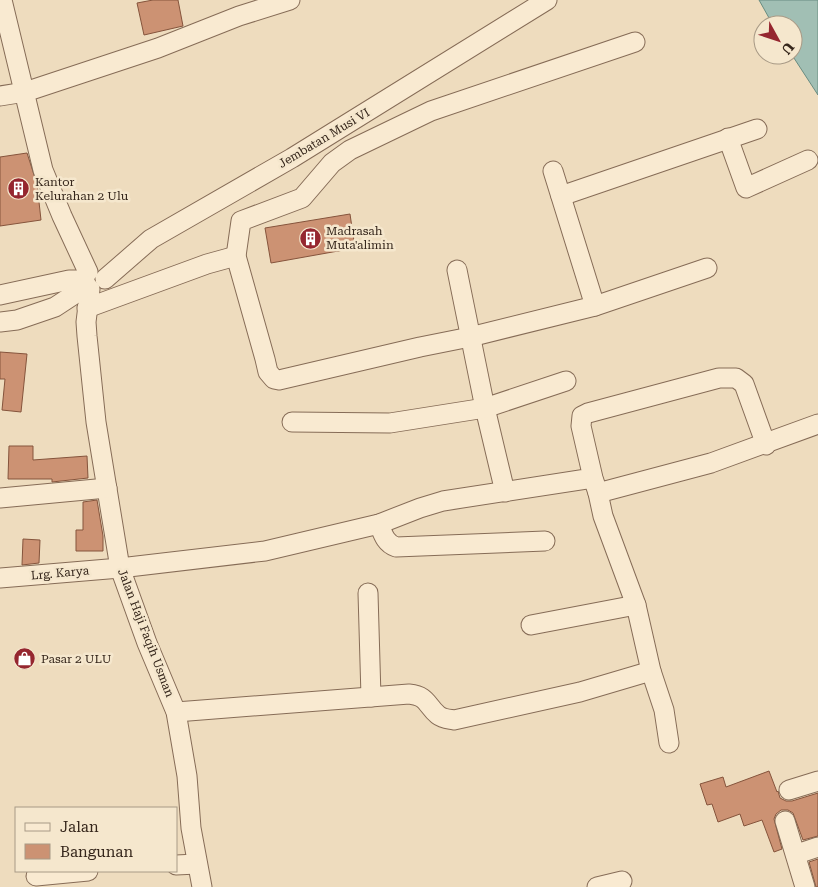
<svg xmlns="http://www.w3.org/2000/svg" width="818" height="887" font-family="'Roboto Serif',serif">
  <rect width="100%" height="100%" fill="#eedcbe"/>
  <!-- water -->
  <polygon fill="#a1bfb4" stroke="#698c81" points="759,0 818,0 818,95 792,55 793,25 773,25"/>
  <!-- building -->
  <g fill="#cc9273" stroke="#85543c">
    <polygon points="153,0 178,0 183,26 144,35 137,3"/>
    <polygon points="27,153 37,184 41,220 0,226 0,157"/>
    <polygon points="350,214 355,248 271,263 265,228"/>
    <polygon points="0,352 27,354 21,412 2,410 5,379 0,379"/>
    <polygon points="9,446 33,446 33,460 87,456 88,478 52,482 52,479 8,479"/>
    <polygon points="97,500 103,536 103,551 76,551 76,530 83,530 83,502"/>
    <polygon points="23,539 40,540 39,563 22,565"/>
    <polygon points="769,771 777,792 778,791 780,798 786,801 792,801 818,793 818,836 803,840 793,813 788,810 781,810 776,814 774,819 782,849 774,852 762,820 744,826 740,814 718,822 712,804 707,805 700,784 723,777 726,787"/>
    <polygon points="818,859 818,887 816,887 809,862"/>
  </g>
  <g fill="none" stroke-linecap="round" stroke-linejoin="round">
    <defs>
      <g id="minor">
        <polyline points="2,0 43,170 62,216 88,272"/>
        <polyline points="635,42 431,111 350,150 332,163 302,198 241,221 236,256 265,359 268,372 274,379 279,380 420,347 470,337 595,306 707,268"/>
        <polyline points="0,96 25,92 158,48 239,16 290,0"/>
        <polyline points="728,138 746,188 808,160"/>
        <polyline points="553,171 595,306"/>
        <polyline points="561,196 757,129"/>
        <polyline points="457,270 485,408 505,492"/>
        <polyline points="105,279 151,239 292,158 547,0"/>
        <polyline points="90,289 86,322 87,336 96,422 120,568 147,643 176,712 187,776 191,828 202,887"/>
        <polyline points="0,295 69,280 85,280"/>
        <polyline points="87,308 207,264 236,256"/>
        <polyline points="0,322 17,320 55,307 87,286"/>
        <polyline points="292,422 390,423 485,408 566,381"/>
        <polyline points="594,481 598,493 711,463 818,424"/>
        <polyline points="598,493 603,516 636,605 651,671 664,710 669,743"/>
        <polyline points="0,498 107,488"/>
        <path d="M 379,524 C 383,534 385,543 396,547 L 545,541"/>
        <polyline points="0,578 120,568 265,551 379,524 420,508 443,501 593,478 581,426 582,416 588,413 719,378 736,378 744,384 766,445"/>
        <polyline points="368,593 371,697"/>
        <polyline points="531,625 636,605"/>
        <path d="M 176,712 L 409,694 C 428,696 426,705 438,715 C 443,719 449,719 454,720 L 580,692 L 651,671"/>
        <polyline points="789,790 818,781"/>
        <polyline points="785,821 805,887"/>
        <polyline points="797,854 818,847"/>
        <polyline points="176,865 197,864"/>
        <polyline points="36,876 88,871"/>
        <polyline points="597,887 622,881"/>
      </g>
    </defs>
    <!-- minor casing -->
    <use href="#minor" stroke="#866c57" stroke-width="21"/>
    <!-- minor -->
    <use href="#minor" stroke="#f9ead1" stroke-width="19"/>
  </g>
  <!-- icons -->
  <defs>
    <symbol id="building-disc" viewBox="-11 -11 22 22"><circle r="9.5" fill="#95262f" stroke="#f5e7cd"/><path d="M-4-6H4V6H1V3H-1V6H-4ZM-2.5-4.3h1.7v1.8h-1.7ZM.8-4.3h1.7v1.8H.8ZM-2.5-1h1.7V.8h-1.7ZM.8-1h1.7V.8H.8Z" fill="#fff"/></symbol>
    <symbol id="shop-disc" viewBox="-11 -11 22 22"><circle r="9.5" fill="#95262f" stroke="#f5e7cd"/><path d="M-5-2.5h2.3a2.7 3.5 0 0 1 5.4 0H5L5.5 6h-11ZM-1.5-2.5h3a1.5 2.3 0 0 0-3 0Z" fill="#fff"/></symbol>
  </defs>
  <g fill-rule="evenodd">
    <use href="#building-disc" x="6" y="176" width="25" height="25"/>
    <use href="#building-disc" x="298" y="226" width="25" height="25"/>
    <use href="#shop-disc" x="12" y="646" width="25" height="25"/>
  </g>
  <g text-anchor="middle" stroke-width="5" stroke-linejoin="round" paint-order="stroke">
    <!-- street labels -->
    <g font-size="12" fill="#35261b" stroke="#f5e7cd">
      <text transform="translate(324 138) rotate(-31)" y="4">Jembatan Musi VI</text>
      <text transform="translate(60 573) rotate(-5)" y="4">Lrg. Karya</text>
      <text transform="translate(146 633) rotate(69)" y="4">Jalan Haji Faqih Usman</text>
    </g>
    <!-- poi labels -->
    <g font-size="12" fill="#35261b" stroke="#f5e7cd" text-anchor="start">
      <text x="35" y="186">Kantor<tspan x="35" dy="14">Kelurahan 2 Ulu</tspan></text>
      <text x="326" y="235">Madrasah<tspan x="326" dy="14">Muta'alimin</tspan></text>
      <text x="41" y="663">Pasar 2 ULU</text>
    </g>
  </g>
  <!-- legend -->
  <rect x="15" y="807" width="162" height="65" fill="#f5e7cd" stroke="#a89a86"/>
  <rect x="25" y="823" width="25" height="8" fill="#f9ead1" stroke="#a89a86"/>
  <text x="60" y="832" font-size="15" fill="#35261b">Jalan</text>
  <rect x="25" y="844" width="25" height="15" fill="#cc9273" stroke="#a89a86"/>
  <text x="60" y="857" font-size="15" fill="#35261b">Bangunan</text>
  <!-- north arrow -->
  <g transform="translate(778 40) rotate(130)"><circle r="24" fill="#f5e7cd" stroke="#a89a86"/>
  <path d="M0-4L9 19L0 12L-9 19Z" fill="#95262f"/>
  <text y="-8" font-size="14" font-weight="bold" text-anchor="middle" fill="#35261b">U</text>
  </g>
</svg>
